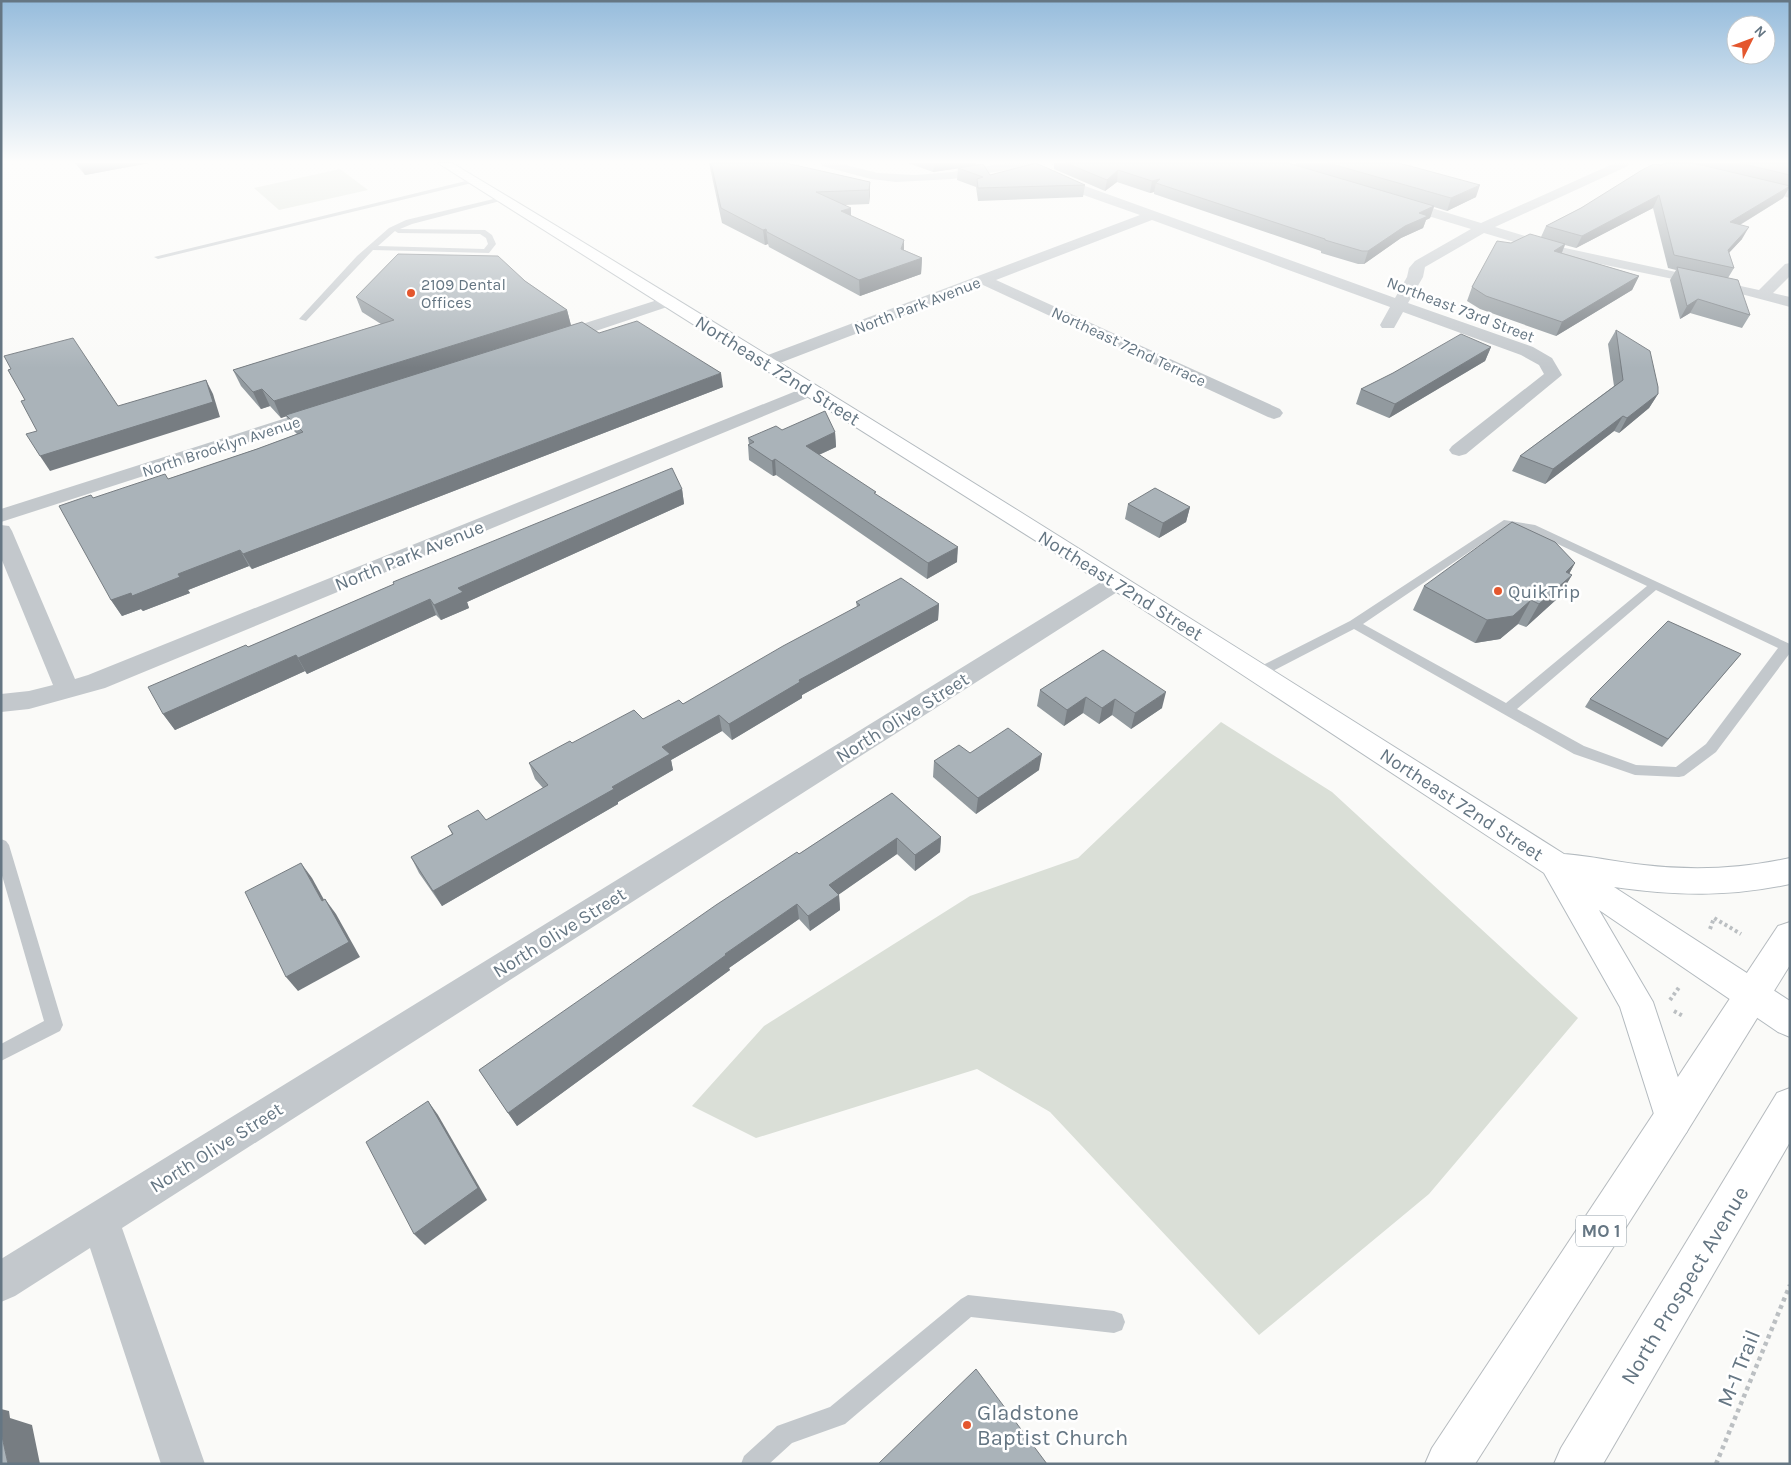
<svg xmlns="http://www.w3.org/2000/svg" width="1791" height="1465" font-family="Karla,sans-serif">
  <rect width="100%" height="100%" fill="#fafaf8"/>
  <!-- green -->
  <g fill="#dadfd7">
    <polygon points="340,169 368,190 279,210 254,188"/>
    <polygon points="1221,722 1332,792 1578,1018 1429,1194 1259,1335 1050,1112 977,1069 756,1138 692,1106 764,1026 970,896 1078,858"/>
  </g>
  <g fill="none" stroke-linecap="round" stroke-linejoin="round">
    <defs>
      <path id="secondary" d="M 438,163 L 452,163 C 826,388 1195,621 1564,854 C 1590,856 1617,862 1644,865 C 1693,871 1741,869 1790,858 L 1790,884 C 1729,897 1676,896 1614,887 L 1790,1001 L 1790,1037 L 1778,1032 L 1599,910 L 1653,1002 L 1692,1120 L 1686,1133 L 1673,1138 L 1660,1133 L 1620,1007 L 1544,873 L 1109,587 Z"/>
      <g id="primary">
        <polygon points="1790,922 1790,965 1686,1133 1475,1464 1425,1464 1432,1448 1778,926"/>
        <polygon points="1790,1088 1790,1142 1603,1464 1554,1464 1561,1448 1777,1093"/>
      </g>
    </defs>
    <!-- secondary casing -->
    <use href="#secondary" stroke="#b3babf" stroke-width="2"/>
    <!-- primary casing -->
    <use href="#primary" stroke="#b5babe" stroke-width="2"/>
    <!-- path-far1 -->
    <g stroke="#bbbfc2" stroke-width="4" stroke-dasharray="3 3" stroke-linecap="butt">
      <polyline points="1710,929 1714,918 1741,934"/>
      <polyline points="1670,1000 1680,986"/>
      <polyline points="1674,1011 1683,1016"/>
    </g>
    <!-- path -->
    <polyline stroke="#bbbfc2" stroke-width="4.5" stroke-dasharray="4 4" stroke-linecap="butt" points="1716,1464 1790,1285"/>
    <!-- lane -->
    <g fill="#c3c8cc" fill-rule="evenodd">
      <polygon points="474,179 477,181 476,182 158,259 154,257"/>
      <path d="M 502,197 L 505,199 L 504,200 L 412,224 L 400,229 L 485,230 L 492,235 L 496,244 L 489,253 L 373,250 L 306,321 L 299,319 L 357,256 L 389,228 L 406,220 ZM 395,231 L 398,233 L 480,234 L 486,238 L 488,244 L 484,249 L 378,246 Z"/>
      <path d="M 1504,520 L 1535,525 L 1790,644 L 1790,653 L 1716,752 L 1684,776 L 1679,777 L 1635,775 L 1574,754 L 1354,629 L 1263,676 L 1253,676 L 1252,673 L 1253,670 L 1350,621 ZM 1506,527 L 1528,530 L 1647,586 L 1506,703 L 1363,624 ZM 1656,590 L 1778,648 L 1706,744 L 1676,767 L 1636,765 L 1584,746 L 1517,709 Z"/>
      <polygon points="1,839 6,841 9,845 63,1025 60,1031 1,1061 1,1044 44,1021 1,872"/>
      <polygon points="968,1295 1114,1311 1122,1314 1125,1322 1122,1330 1114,1333 971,1317 845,1424 792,1443 769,1464 741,1464 744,1456 777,1426 830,1407 961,1299"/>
    </g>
    <!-- street -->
    <g fill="#c3c8cc" fill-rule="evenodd">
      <polygon points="820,163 838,163 878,173 915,175 952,172 1005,163 1036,163 1085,186 1395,298 1407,277 1409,268 1415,261 1471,229 1392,205 1390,202 1392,199 1402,199 1481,223 1615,163 1630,163 1628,166 1495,227 1565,248 1759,290 1785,264 1790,263 1790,276 1773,293 1790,297 1790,307 1726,290 1562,256 1484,233 1425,267 1423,277 1408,303 1533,347 1552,358 1562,375 1466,454 1459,456 1452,454 1449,450 1452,446 1544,374 1539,365 1521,355 1403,312 1394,328 1382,328 1380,325 1390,307 1152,220 996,280 1280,409 1283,413 1280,417 1274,419 1268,417 983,285 772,366 766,367 760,366 757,362 760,358 1140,215 1075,192 1025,167 952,179 896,182 871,179 822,166"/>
      <polygon points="1750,180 1790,190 1790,198 1746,187 1744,184 1746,181"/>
      <polygon points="670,296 676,298 678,301 676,304 563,342 551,342 549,338 551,334"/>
      <polygon points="811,385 817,386 820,390 817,394 105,688 29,709 1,712 1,694 29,691 53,685 1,558 1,525 9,526 12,531 75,679 88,675"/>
      <polygon points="324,406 330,408 333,412 330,416 1,522 1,509"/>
      <polygon points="1117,575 1125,577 1128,582 1125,587 122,1228 205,1464 161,1464 90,1248 15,1296 1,1302 1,1259 1109,577"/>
    </g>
    <!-- secondary -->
    <use href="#secondary" fill="#fff" fill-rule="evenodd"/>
    <!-- primary -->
    <use href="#primary" fill="#fff" fill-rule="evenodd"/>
  </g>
  <!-- wall -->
  <g fill="#929a9f">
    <polygon points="75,163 149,163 85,175"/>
    <polygon points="709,163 786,163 870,182 869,204 845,205 851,216 904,250 922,258 921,274 860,296 769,247 768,244 765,245 722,223"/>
    <polygon points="908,163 976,163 976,165 990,175 1085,185 1083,197 978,201 976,187 957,180 958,168 933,172"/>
    <polygon points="1054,163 1291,163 1295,165 1296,163 1399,163 1476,197 1447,211 1434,207 1430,218 1426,220 1423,228 1401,238 1364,264 1358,264 1321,253 1321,251 1154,194 1154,192 1150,193 1117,182 1105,191 1054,169"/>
    <polygon points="1665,163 1790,163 1790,188 1789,188 1783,198 1740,225 1742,239 1729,253 1734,268 1728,278 1750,315 1742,328 1690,313 1680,319 1670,280 1676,270 1668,268 1653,208 1576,248 1565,245 1562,253 1639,276 1632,290 1556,336 1480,309 1467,301 1472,287 1511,243 1541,237 1546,226 1581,208"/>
    <polygon points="525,281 567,310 571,325 599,333 723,387 252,569 249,566 188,590 190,593 143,611 141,609 122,616 111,600 93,498 168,479 257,449 297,434 293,430 286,416 281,418 270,406 261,409 241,386 233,370 381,324 362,312 356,297"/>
    <polygon points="1616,330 1658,394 1649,408 1619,433 1614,431 1545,484 1512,471 1520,456 1614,386 1608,344"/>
    <polygon points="1491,347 1485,361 1389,418 1356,404 1361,389"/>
    <polygon points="782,430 835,432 836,447 819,455 876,495 957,562 927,579 776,475 773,476 749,460 748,445 749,444 748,438"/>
    <polygon points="682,489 684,504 467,602 469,608 441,620 436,615 307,674 305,671 175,730 163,714 248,647 394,584 393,582"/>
    <polygon points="1128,504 1190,507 1186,522 1159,538 1125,519"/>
    <polygon points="1575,563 1569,574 1572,575 1558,598 1526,627 1518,624 1500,639 1475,643 1413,610 1424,586"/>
    <polygon points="856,602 939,604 938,620 802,695 802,698 732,740 722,731 671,760 673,770 618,802 618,804 442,906 419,873 411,857 452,834 448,826 486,820 543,788 535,779 529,763 572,743 643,719 683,704 857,607"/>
    <polygon points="1103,650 1162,708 1131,729 1112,715 1099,724 1083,713 1064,726 1037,706 1040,690"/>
    <polygon points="1741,654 1662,747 1585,707 1590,699"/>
    <polygon points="970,753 1039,770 976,814 933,777 934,761"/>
    <polygon points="892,793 941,837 940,852 915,871 897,854 839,894 840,910 810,931 799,919 729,968 730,970 517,1126 479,1070 799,854"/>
  </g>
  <!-- shaded-wall -->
  <g fill="#777d82">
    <polygon points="79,163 149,163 85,175"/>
    <polygon points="934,163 976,163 976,166 933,172"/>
    <polygon points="1118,170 1117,182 1105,191 1107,180"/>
    <polygon points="1160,179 1156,183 1154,192 1150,193 1152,181"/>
    <polygon points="870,182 870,196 869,204 869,190"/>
    <polygon points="1480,185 1476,197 1447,211 1451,198"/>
    <polygon points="1790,186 1783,198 1723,235 1730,222"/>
    <polygon points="1659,195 1653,208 1576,248 1582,236"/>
    <polygon points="1434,206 1430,218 1426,220 1423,228 1401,238 1364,264 1368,251 1419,213"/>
    <polygon points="851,208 851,223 841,211"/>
    <polygon points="1749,227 1742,239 1720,262 1728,250"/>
    <polygon points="766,229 768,244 765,245 763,230"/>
    <polygon points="904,240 904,255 901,249"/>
    <polygon points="1565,244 1560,257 1554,251"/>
    <polygon points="922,258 921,274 860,296 859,280"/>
    <polygon points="1639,276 1632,290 1556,336 1562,322"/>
    <polygon points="1698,299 1690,313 1680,319 1687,306"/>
    <polygon points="567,310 571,326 281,418 274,401"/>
    <polygon points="1491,347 1485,361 1389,418 1395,404"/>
    <polygon points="721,373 723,387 252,569 243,554"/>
    <polygon points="206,380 213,394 220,417 50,471 40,456"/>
    <polygon points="262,389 270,406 261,409 253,392"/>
    <polygon points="1658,394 1649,408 1619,433 1627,418"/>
    <polygon points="1623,416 1614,431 1545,484 1553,469"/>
    <polygon points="835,432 836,447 807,460 806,446"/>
    <polygon points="775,459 776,475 773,476 772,461"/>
    <polygon points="682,489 684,504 467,602 469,608 441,620 434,605 458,588"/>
    <polygon points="1190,507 1186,522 1159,538 1163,523"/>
    <polygon points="958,547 957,562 927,579 928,563"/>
    <polygon points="240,550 249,566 188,590 190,593 143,611 141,609 122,616 111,600"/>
    <polygon points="1575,563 1565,581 1572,575 1558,598 1526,627 1539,604 1566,572"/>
    <polygon points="430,599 436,615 307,674 298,658"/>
    <polygon points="1531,600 1518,624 1500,639 1475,643 1487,620"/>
    <polygon points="939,604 938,620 802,695 802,698 732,740 729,724 799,680"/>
    <polygon points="296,655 305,671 175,730 163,714"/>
    <polygon points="1166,692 1162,708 1131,729 1135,713"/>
    <polygon points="1086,697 1083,713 1064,726 1067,710"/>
    <polygon points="1115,699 1112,715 1099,724 1102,708"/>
    <polygon points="719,715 722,731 671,760 673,770 618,802 618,804 442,906 433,891 612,787 662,747"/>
    <polygon points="1042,754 1039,770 976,814 978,798"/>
    <polygon points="941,837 940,852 915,871 915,855"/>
    <polygon points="897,838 897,854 831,900 829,885"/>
    <polygon points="301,863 312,878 333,916 322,901"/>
    <polygon points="839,895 840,910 810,931 808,916"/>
    <polygon points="325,899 336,914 360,957 298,991 286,977"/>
    <polygon points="797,904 799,919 729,968 730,970 517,1126 508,1113 725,954"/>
    <polygon points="428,1101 438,1115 487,1200 425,1245 414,1234"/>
    <polygon points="1,1409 9,1411 10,1418 32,1425 40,1464 8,1464 1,1433"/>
  </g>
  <!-- building -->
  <g fill="#aab3b9" stroke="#777d82">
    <polygon points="711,163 786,163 870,182 869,190 816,192 851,208 841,211 904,240 901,249 922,258 859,280 767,232 766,229 763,230 721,208"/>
    <polygon points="1036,163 1085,185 978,188 977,179 983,177 958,168 983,164 990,175"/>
    <polygon points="1066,163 1288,163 1434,206 1419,213 1428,216 1405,226 1368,251 1362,251 1325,240 1325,239 1156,183 1160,179 1152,181 1118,170 1107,180"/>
    <polygon points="1328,163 1399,163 1480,185 1451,198"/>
    <polygon points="1665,163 1693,163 1790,186 1730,222 1749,227 1728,250 1734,268 1674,255 1659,195 1582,236 1546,226 1581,208 1642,170 1654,164 1661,165"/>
    <polygon points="1739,163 1790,163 1790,175"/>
    <polygon points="1530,234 1565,244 1554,251 1639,276 1562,322 1486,296 1472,287 1497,241 1511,243"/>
    <polygon points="398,254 498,256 525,281 567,310 274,401 262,389 253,392 233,370 394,320 356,297"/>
    <polygon points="1677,267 1738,280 1750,315 1698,299 1687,306"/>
    <polygon points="637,321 721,373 243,554 240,550 178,574 180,577 132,596 131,593 111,600 59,506 91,495 93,498 165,474 168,479 257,449 303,432 286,415 582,322 599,333"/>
    <polygon points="1616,330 1650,351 1658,387 1658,394 1627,418 1623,416 1553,469 1520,456 1623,380"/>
    <polygon points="1461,334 1491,347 1395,404 1361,389 1393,373"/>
    <polygon points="73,338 118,406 206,380 213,402 40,456 26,434 37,431 21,401 25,400 8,370 11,369 4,356"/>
    <polygon points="825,411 835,432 806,446 876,492 874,493 958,547 928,563 775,459 772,461 748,445 754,442 748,438 776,426 782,430"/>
    <polygon points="672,468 682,489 458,588 463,592 434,605 430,599 298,658 296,655 163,714 148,687 246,645 248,647 394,584 393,582"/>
    <polygon points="1155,488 1190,507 1163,523 1128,504"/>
    <polygon points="1512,522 1555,542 1575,563 1566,572 1572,575 1539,604 1531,600 1513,616 1487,620 1424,586"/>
    <polygon points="901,578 939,604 799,680 800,682 729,724 719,715 662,747 670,754 612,787 614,789 433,891 411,857 453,834 448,826 478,810 486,820 548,785 529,763 570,741 572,743 634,710 643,719 679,700 683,704 783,646 860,605 856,602"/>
    <polygon points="1668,621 1741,654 1668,739 1590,699"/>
    <polygon points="1103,650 1166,692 1135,713 1115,699 1102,708 1086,697 1067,710 1040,690"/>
    <polygon points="1008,728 1042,754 978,798 934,761 959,745 970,753"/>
    <polygon points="892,793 941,837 915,855 897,838 829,885 839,895 808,916 797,904 725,954 726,955 508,1113 479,1070 716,905 797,852 799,854"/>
    <polygon points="301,863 322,901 325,899 349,942 286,977 245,892"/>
    <polygon points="428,1101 478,1188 414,1234 366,1142"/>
    <polygon points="976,1369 1047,1464 878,1464"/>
    <polygon points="1,1432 8,1464 1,1464"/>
  </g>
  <!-- sky -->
  <linearGradient id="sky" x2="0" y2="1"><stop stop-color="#96bcdc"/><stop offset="0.44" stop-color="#fdfdfc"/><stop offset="1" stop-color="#fdfdfc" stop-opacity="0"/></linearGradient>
  <rect width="1791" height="368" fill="url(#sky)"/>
  <!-- markers -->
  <g fill="#e4572e" stroke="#fff" stroke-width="2">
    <circle cx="411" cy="293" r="5"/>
    <circle cx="1498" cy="591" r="5"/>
    <circle cx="967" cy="1425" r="5"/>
  </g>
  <g text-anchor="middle" stroke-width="5" stroke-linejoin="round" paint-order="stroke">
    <!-- far-poi labels -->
    <g font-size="16" fill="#657683" stroke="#fff" text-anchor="start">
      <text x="421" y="290">2109 Dental<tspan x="421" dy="18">Offices</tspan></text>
    </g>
    <!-- far-street labels -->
    <g font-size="16" fill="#657683" stroke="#fff">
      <text transform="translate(917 305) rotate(-21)" y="6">North Park Avenue</text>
      <text transform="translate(1461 309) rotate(21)" y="6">Northeast 73rd Street</text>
      <text transform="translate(1129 346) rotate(25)" y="6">Northeast 72nd Terrace</text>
      <text transform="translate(221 446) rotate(-18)" y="6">North Brooklyn Avenue</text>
    </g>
    <!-- shield labels -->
    <rect fill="#fff" stroke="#939fa8" stroke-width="1" x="1576" y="1215.5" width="50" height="31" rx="4"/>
    <g font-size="18" font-weight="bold" fill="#657683">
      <text x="1601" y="1237">MO 1</text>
    </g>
    <!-- street labels -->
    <g font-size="19" fill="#657683" stroke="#fff">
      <text transform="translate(778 370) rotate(32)" y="7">Northeast 72nd Street</text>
      <text transform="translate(409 555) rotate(-22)" y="7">North Park Avenue</text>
      <text transform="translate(1121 585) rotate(32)" y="7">Northeast 72nd Street</text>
      <text transform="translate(902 717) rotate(-32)" y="7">North Olive Street</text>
      <text transform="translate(1462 804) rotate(33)" y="7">Northeast 72nd Street</text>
      <text transform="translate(559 932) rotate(-32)" y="7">North Olive Street</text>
      <text transform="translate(216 1147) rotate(-32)" y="7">North Olive Street</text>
    </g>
    <!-- poi labels -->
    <g font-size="19" fill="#657683" stroke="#fff" text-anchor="start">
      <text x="1508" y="598">QuikTrip</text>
    </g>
    <!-- near-street labels -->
    <g font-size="22" fill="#657683" stroke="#fff">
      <text transform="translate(1684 1285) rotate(-59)" y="8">North Prospect Avenue</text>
      <text transform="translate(1738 1368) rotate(-68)" y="8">M-1 Trail</text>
    </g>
    <!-- near-poi labels -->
    <g font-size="22" fill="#657683" stroke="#fff" text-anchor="start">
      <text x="977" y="1420">Gladstone<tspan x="977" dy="25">Baptist Church</tspan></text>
    </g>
  </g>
  <!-- border -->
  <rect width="1791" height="1465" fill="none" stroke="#657683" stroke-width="5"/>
  <!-- north arrow -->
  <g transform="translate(1751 40) rotate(48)"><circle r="24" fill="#ffffff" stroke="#c1c8cd"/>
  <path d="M0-4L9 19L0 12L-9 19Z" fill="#e4572e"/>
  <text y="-8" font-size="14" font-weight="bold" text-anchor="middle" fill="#657683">N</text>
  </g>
</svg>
